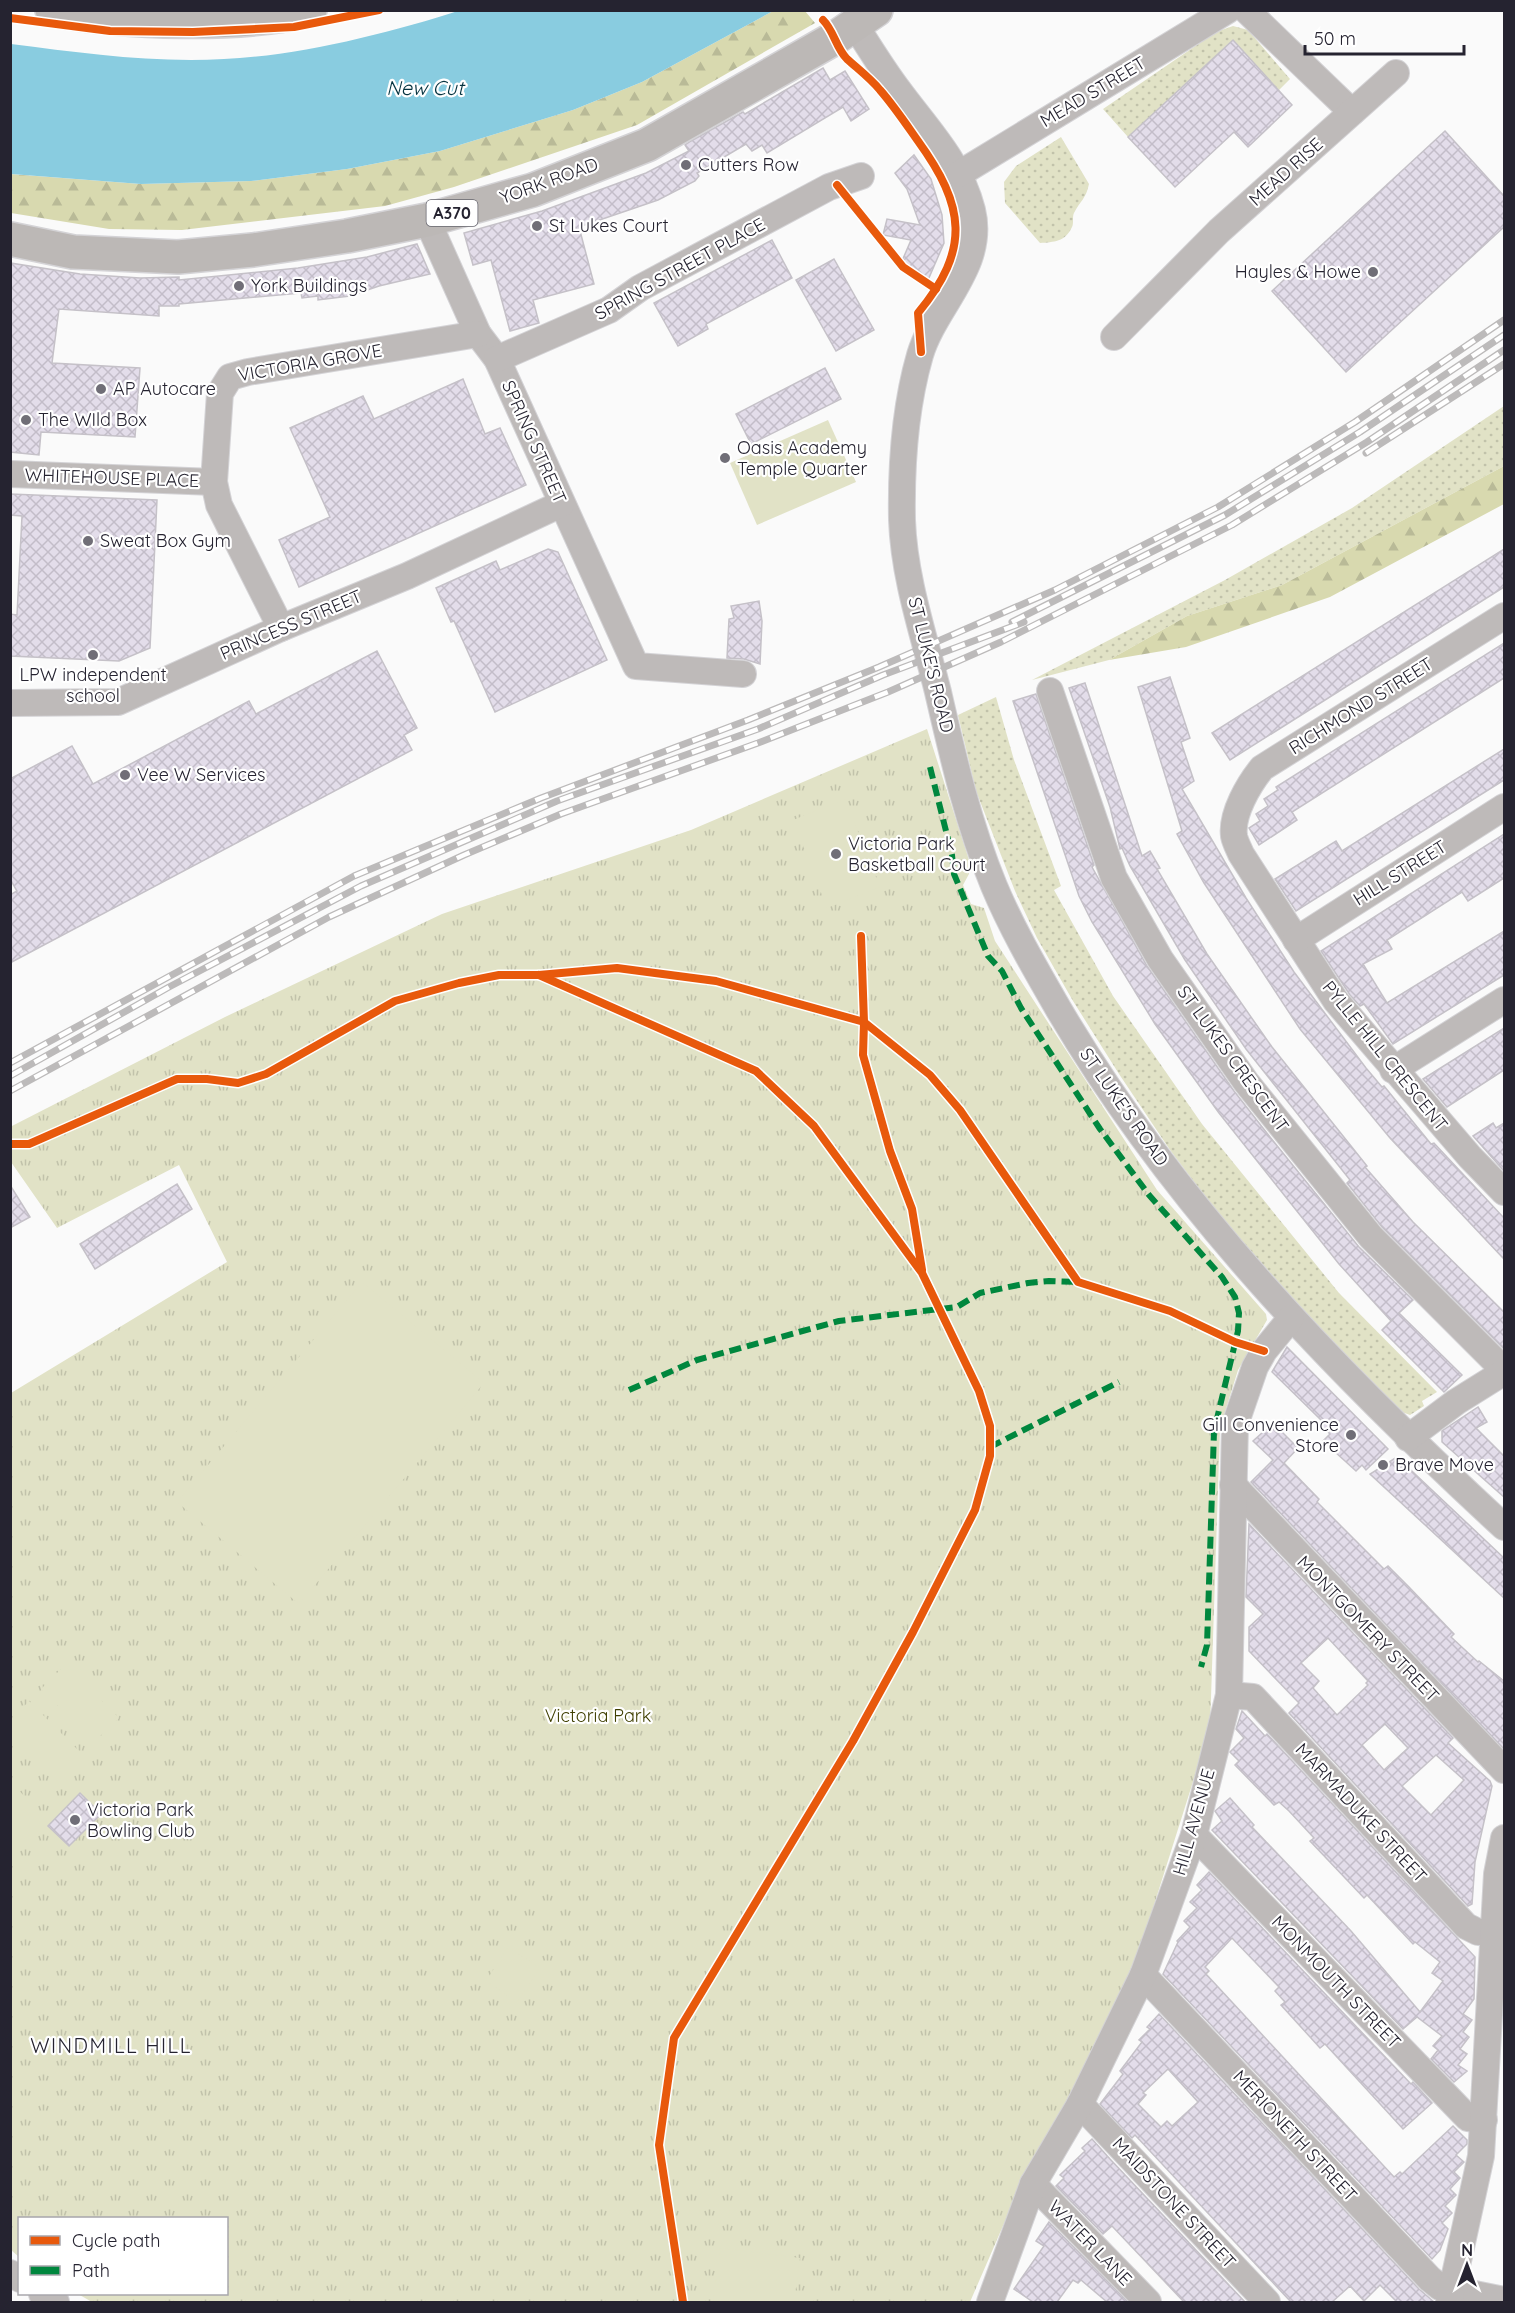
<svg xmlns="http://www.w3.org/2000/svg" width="1515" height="2313" font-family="Quicksand,sans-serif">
  <defs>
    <pattern id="grass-dots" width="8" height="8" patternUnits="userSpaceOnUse" patternTransform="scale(1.5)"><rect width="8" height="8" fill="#e1e2c6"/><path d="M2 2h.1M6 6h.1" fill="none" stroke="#c1c2aa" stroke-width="1.8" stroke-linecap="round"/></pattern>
    <pattern id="forest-firs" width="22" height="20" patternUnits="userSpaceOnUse" patternTransform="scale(1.5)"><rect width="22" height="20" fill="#d8d9af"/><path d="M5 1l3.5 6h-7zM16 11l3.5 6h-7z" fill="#b9ba97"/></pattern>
    <pattern id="park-tufts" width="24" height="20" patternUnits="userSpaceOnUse" patternTransform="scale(1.5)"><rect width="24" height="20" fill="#e1e2c6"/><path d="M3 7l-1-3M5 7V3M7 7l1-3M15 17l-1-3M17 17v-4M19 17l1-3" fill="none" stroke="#c1c2aa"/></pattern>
    <pattern id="building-cross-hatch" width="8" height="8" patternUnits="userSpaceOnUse" patternTransform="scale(1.5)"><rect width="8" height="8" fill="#e3ddea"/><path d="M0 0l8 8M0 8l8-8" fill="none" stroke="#c3bdc9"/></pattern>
  </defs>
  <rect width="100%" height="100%" fill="#fafafa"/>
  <!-- grass -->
  <g fill="url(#grass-dots)">
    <polygon points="1233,26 1248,30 1290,79 1279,90 1233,41 1128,137 1103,109 1216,32"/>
    <path d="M 1061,137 L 1089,184 C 1086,199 1080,201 1074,213 C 1072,217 1074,223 1072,227 C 1065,242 1054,242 1040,243 L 1005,203 L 1004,182 L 1016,166 Z"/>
    <polygon points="1504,406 1504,466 1282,585 1187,616 1109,660 1032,680 1225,580 1352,508"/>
    <polygon points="996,697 1014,760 1061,886 1054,890 1113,996 1202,1124 1339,1293 1437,1392 1422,1401 1424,1406 1410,1415 1402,1412 1314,1322 1222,1219 1170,1150 1119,1074 1073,1001 1037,938 1015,891 976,791 958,715"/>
  </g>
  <!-- forest -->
  <g fill="url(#forest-firs)">
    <polygon points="773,11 805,11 815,23 637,125 454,187 385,206 182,230 109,229 11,213 10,174 141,184 251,181 347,169 440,151 573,110 642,82"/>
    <polygon points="1504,466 1504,504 1330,597 1186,647 1109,660 1187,616 1282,585"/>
  </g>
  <!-- park -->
  <polygon fill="url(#park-tufts)" points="927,729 969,860 969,874 963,885 971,904 984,908 995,941 1157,1190 1266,1314 1267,1320 1238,1370 1220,1428 1210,1728 1135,1965 1071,2100 1022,2182 970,2302 92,2302 78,2294 226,2294 226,2218 20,2218 19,2257 11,2250 11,1393 227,1262 179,1165 57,1228 11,1162 10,1127 225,1017 442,914 691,830"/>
  <!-- pitch -->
  <g fill="#e1e2c6">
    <polygon points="828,420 856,482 757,525 730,463"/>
    <polygon points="845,799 880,887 827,908 793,820"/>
    <polygon points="362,1282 484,1383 299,1604 177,1502"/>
    <polygon points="66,1664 119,1718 94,1742 41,1689"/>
    <polygon points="29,1701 82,1754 58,1778 11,1730 11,1720"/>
    <polygon points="10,1782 48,1819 11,1856 10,1856"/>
    <polygon points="508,1947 540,1968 517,2002 486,1981"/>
    <polygon points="720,2248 800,2258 794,2302 713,2302"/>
  </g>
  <!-- water -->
  <path fill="#89cce0" d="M 461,10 L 773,11 L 642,82 L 573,110 L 440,151 L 347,169 L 251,181 L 141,184 L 11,174 L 11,44 C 81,53 153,63 224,59 C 298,56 390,33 461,10 Z"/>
  <!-- building -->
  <g fill="url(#building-cross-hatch)" stroke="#c5c1c8" stroke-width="1.5" fill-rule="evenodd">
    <polygon points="1233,40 1292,105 1248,147 1234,132 1175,187 1128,137"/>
    <polygon points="823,68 830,80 845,71 869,109 851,121 843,107 767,153 762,145 752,151 746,144 697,173 699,176 695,181 658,200 579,227 594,284 533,300 539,323 510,331 491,260 473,265 464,233 542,211 646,173 689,151 685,145 691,141 743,112 745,114"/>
    <polygon points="1445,131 1504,196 1504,227 1346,372 1272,291"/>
    <polygon points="914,155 931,179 942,215 944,243 928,280 902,261 911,240 883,235 887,219 920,225 907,189 895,173"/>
    <polygon points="772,240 792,278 706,324 708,329 678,346 654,303"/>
    <polygon points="417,244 430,274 379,286 350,296 318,300 318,296 302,298 301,293 179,304 179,306 159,306 159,316 59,309 52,363 140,368 135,437 41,432 39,455 10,452 10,263 80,274 140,278 179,277 179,280 298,268 367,257"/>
    <polygon points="834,259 874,330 836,351 796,280"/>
    <polygon points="825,368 841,399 751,444 736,414"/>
    <polygon points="463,379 485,434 500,428 526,485 299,587 279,540 330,517 290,428 363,396 374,419"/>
    <polygon points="10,494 157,500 150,648 119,661 10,656 10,614 17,615 22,516 10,515"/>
    <polygon points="548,549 558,552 607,660 495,712 454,621 451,622 436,588 496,561 500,570"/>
    <polygon points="1504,549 1504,587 1230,760 1212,733"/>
    <polygon points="759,601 762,621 760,664 744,659 727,658 729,619 734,618 731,606"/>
    <polygon points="1504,643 1504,678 1292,812 1297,820 1259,845 1249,828 1260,821 1256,814 1268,806 1264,799 1278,790 1276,787"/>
    <polygon points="377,651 417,728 404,735 412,750 10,963 10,895 17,891 10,879 10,779 72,746 93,784 249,701 256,714"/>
    <polygon points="1170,677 1190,738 1181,742 1194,781 1182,789 1246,898 1294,972 1366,1068 1382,1087 1384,1086 1431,1144 1434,1143 1504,1218 1504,1259 1390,1138 1300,1029 1204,883 1177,834 1182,831 1138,687"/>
    <polygon points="1085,683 1142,856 1150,851 1160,868 1157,869 1207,954 1272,1047 1367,1166 1365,1167 1413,1222 1504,1312 1504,1349 1382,1227 1347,1183 1350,1180 1246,1049 1185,960 1130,866 1122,848 1120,849 1110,807 1069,688"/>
    <polygon points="1036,694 1094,865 1092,867 1147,966 1234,1091 1270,1137 1359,1247 1413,1300 1399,1313 1462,1375 1444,1392 1382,1330 1394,1318 1391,1321 1339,1264 1219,1113 1155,1024 1092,922 1079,896 1013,701"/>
    <polygon points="1504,749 1504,780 1296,911 1275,879 1336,841 1342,851"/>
    <polygon points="1504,834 1504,878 1468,901 1462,892 1387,940 1392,949 1363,964 1387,1003 1504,931 1504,975 1393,1044 1364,1004 1360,1006 1350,995 1321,951"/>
    <polygon points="1504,1028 1504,1070 1447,1107 1423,1079"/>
    <polygon points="1493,1123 1496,1128 1504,1123 1504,1171 1473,1136"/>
    <polygon points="177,1184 192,1209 95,1269 80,1244"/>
    <polygon points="10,1185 30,1217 10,1228"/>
    <polygon points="1287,1347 1388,1449 1366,1470 1362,1465 1356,1471 1323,1441 1330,1434 1319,1423 1322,1421 1272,1372"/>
    <polygon points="1478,1407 1487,1422 1476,1428 1504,1456 1504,1497 1442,1442 1442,1431"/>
    <polygon points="1273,1423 1298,1448 1284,1463 1319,1499 1317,1502 1384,1569 1388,1566 1409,1587 1454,1634 1451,1637 1478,1662 1479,1661 1504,1681 1504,1749 1251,1482 1273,1460 1253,1441"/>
    <polygon points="1397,1457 1504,1558 1504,1598 1370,1474"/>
    <path d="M 1249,1524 L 1453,1738 L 1448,1743 L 1490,1781 L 1492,1786 L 1475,1862 L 1472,1904 L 1468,1906 L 1289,1713 L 1299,1703 L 1249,1651 L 1249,1627 L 1263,1614 L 1246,1597 ZM 1328,1638 L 1368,1681 L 1366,1683 L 1368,1685 L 1337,1715 L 1313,1688 L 1319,1681 L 1301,1663 ZM 1385,1724 L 1408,1748 L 1384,1770 L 1362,1745 ZM 1436,1755 L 1464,1780 L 1431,1815 L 1402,1786 Z"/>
    <polygon points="1242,1711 1265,1736 1267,1734 1475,1957 1474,1999 1463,2014 1472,2020 1463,2032 1469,2037 1460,2049 1467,2054 1458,2065 1467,2071 1454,2082 1431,2059 1438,2050 1433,2046 1442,2036 1417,2017 1403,2029 1212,1830 1222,1821 1215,1811 1230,1798 1254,1825 1252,1827 1351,1931 1420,2012 1443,1981 1432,1973 1440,1962 1415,1942 1413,1944 1367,1895 1364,1898 1310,1841 1314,1838 1289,1811 1279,1802 1274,1805 1235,1765 1239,1761 1230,1752 1244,1738 1236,1729"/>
    <polygon points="80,1793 101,1814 69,1846 48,1826"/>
    <polygon points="1209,1872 1411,2084 1413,2082 1432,2103 1403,2129 1325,2044 1320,2048 1281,2005 1285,2002 1275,1991 1279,1987 1232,1938 1205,1967 1209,1971 1206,1974 1394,2177 1400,2172 1402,2174 1453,2126 1467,2140 1467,2144 1456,2155 1464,2162 1454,2172 1460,2178 1450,2189 1456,2195 1445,2206 1452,2213 1442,2223 1448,2229 1440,2250 1432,2259 1163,1974 1178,1942 1177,1941 1190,1927 1184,1921 1197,1908 1190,1902 1202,1890 1197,1885"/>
    <path d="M 1159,2014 L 1419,2289 L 1434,2302 L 1397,2302 L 1380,2285 L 1364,2301 L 1350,2286 L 1332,2302 L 1291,2302 L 1135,2135 L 1132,2138 L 1100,2104 L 1123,2074 L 1120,2071 L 1142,2042 L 1139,2040 L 1150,2029 L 1147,2027 ZM 1168,2069 L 1198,2102 L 1172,2126 L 1167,2121 L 1161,2127 L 1138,2104 L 1146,2095 L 1143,2093 Z"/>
    <polygon points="1092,2139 1110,2159 1245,2302 1184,2302 1112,2226 1103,2234 1056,2186 1064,2178 1060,2175 1085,2151 1082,2148"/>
    <polygon points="1049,2222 1128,2302 1107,2302 1081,2280 1078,2283 1073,2280 1057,2302 1033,2302 1014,2289 1044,2246 1036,2241"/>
  </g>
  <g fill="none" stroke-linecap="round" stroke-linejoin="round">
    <defs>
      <g id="minor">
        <polyline points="1246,10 1352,112"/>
        <path d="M 855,25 C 869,47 883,70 899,91 C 927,129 960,162 972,210 C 986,266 935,305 920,355 C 905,407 901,466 902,520 C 904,578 924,636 938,692 C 953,757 968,823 994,886 C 1012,929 1036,970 1059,1010 C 1175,1207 1337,1373 1504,1527"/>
        <polyline points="959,174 1228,10"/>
        <polyline points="427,220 478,334 497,359 636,666 743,674"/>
        <polyline points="1114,337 1219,231 1396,73"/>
        <polyline points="497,359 609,310 640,288 829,187 861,176"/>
        <polyline points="10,474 214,482"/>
        <path d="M 1504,616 L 1262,768 C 1249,784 1231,814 1234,836 C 1235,842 1239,849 1241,854 L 1336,1001 L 1470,1157 L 1504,1192"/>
        <polyline points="281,628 219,505 214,482 220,393 230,377 248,372 478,334"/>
        <polyline points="1050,691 1114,878 1160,959 1246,1082 1371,1237 1497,1363 1502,1373"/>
        <polyline points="10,703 118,702 281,628 407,576 561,504"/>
        <polyline points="1296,940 1504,807"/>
        <polyline points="1393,1070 1504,1000"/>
        <polyline points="1408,1438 1456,1402 1504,1372"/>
        <polyline points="1233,1485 1504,1770"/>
        <polyline points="1229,1695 1253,1697 1466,1926 1478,1932 1493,1932"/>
        <polyline points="1194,1835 1464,2114 1468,2118 1484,2120"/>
        <polyline points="1143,1975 1430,2279 1440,2287 1504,2300"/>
        <polyline points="1080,2104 1267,2302"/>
        <polyline points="1033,2184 1148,2302"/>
        <polyline points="10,2273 20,2279"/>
        <polyline points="42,2294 56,2302"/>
        <polyline points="990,2302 1033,2184 1080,2104 1143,1975 1194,1835 1229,1695 1235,1425 1255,1367 1264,1351 1291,1318"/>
        <polyline points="1449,2302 1481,2156 1497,1874 1504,1838"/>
      </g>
      <g id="highway">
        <path d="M 52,10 C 125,23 239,27 310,10"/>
        <polyline points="10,239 73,252 178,257 253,250 347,236 427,220 533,190 647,145 835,38 876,10"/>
      </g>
    </defs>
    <!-- minor casing -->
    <use href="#minor" stroke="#d4d3d6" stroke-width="28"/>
    <!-- highway casing -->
    <use href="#highway" stroke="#d4d3d6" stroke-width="36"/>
    <!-- minor -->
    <use href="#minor" stroke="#bebab9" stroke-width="26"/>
    <!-- highway -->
    <use href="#highway" stroke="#bcb8b6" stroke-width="33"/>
    <defs>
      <g id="rail">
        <polyline points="1366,453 1504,364"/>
        <polyline points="1012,622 1225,515 1360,432 1504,335"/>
        <polyline points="10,1063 354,876 541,798 748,720 879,667 1055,590 1218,507 1355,422 1504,320"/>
        <polyline points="10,1076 169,987 361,886 557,801 758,729 883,675 1024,622"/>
        <polyline points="10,1091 329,917 464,855 561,814 758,743 888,692 1001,642 1232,525 1367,442 1504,350"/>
      </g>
    </defs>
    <!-- rail casing -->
    <use href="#rail" stroke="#bcbaba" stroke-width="7"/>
    <!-- rail -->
    <use href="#rail" stroke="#fff" stroke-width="4.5" stroke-dasharray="14" stroke-linecap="butt"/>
    <!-- quiet -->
    <g stroke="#00873e" stroke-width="6" stroke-dasharray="12 6" stroke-linecap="butt">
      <polyline points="930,767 952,855 954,874 988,956 1002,971 1021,1008 1100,1129 1149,1195 1222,1277 1235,1297 1239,1313 1238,1331 1214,1431 1207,1645 1201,1667"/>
      <polyline points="629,1390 697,1360 839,1321 957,1307 980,1293 1028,1283 1049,1281 1078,1282"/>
      <polyline points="990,1447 1119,1382"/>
    </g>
    <defs>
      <g id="cycleway">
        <polyline points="10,18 110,31 193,32 294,27 379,10"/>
        <path d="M 823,20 C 834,31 836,48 847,59 C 858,69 870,78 880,90 C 894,106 906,124 918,141 C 965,206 971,249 918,313 L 921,352"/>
        <polyline points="837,185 903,267 936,289"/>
        <polyline points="861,936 864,1022 863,1055 890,1151 912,1209 922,1270"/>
        <polyline points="539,975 756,1071 814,1126 922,1273 979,1391 990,1426 990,1456 975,1510 913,1632 853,1741 674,2038 659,2145 683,2302"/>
        <polyline points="10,1144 29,1144 177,1079 207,1079 238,1083 266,1074 395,1001 459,983 499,975 539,975 617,968 716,981 864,1022 930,1075 960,1110 1078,1282 1170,1311 1235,1342 1264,1351"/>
      </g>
    </defs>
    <!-- cycleway casing -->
    <use href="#cycleway" stroke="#fff" stroke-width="11"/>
    <!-- cycleway -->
    <use href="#cycleway" stroke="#e8590c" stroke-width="8"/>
  </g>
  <!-- markers -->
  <g fill="#706e77" stroke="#fff" stroke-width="2">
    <circle cx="686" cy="165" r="6"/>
    <circle cx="537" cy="226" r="6"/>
    <circle cx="1373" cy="272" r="6"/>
    <circle cx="239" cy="286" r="6"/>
    <circle cx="101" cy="389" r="6"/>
    <circle cx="26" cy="420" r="6"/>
    <circle cx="725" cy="458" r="6"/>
    <circle cx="88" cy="541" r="6"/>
    <circle cx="93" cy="655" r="6"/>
    <circle cx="125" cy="775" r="6"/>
    <circle cx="836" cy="854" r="6"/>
    <circle cx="1351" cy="1435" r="6"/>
    <circle cx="1383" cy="1465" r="6"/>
    <circle cx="75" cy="1820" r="6"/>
  </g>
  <g text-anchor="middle" stroke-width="4.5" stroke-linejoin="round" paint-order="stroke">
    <!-- shield labels -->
    <rect fill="#fff" stroke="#66656e" stroke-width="1.5" x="426.5" y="200" width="51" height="26" rx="4.5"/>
    <g font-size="16" font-weight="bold" fill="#252330">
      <text x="452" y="219">A370</text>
    </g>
    <!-- street labels -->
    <g font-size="18" fill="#252330" stroke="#fff">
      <text transform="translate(1093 92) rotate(-31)" y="6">MEAD STREET</text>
      <text transform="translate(1286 172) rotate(-42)" y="6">MEAD RISE</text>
      <text transform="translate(549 181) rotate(-20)" y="6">YORK ROAD</text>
      <text transform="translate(680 269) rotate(-29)" y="6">SPRING STREET PLACE</text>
      <text transform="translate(310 363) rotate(-10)" y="6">VICTORIA GROVE</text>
      <text transform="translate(534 442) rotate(66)" y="6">SPRING STREET</text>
      <text transform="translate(112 478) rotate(2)" y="6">WHITEHOUSE PLACE</text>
      <text transform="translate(291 625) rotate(-23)" y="6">PRINCESS STREET</text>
      <text transform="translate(931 665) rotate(76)" y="6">ST LUKE'S ROAD</text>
      <text transform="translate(1361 706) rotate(-32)" y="6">RICHMOND STREET</text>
      <text transform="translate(1400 873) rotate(-32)" y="6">HILL STREET</text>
      <text transform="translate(1385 1056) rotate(51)" y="6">PYLLE HILL CRESCENT</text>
      <text transform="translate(1233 1059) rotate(54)" y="6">ST LUKES CRESCENT</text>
      <text transform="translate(1124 1107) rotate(55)" y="6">ST LUKE'S ROAD</text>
      <text transform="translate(1368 1629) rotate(46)" y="6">MONTGOMERY STREET</text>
      <text transform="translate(1361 1813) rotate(47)" y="6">MARMADUKE STREET</text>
      <text transform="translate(1194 1822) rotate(-74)" y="6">HILL AVENUE</text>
      <text transform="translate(1336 1982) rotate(46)" y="6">MONMOUTH STREET</text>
      <text transform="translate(1295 2136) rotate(47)" y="6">MERIONETH STREET</text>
      <text transform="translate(1174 2203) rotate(47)" y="6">MAIDSTONE STREET</text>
      <text transform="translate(1090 2243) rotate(46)" y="6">WATER LANE</text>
    </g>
    <!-- poi labels -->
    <g font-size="18" fill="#252330" stroke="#fff" text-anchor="start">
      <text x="698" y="171">Cutters Row</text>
      <text x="549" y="232">St Lukes Court</text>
      <text x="1361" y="278" text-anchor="end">Hayles &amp; Howe</text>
      <text x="251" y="292">York Buildings</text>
      <text x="113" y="395">AP Autocare</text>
      <text x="38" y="426">The WIld Box</text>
      <text x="737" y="454">Oasis Academy<tspan x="737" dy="21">Temple Quarter</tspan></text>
      <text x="100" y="547">Sweat Box Gym</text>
      <text x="93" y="681" text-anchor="middle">LPW independent<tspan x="93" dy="21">school</tspan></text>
      <text x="137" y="781">Vee W Services</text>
      <text x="848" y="850">Victoria Park<tspan x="848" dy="21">Basketball Court</tspan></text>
      <text x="1339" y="1431" text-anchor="end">Gill Convenience<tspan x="1339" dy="21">Store</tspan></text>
      <text x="1395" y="1471">Brave Move</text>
      <text x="87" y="1816">Victoria Park<tspan x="87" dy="21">Bowling Club</tspan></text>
    </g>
    <!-- park labels -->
    <g font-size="18" fill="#3f3f01" stroke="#fff">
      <text x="598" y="1722">Victoria Park</text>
    </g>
    <!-- water labels -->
    <g font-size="20" font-style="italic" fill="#053340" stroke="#fff">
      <text x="425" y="95">New Cut</text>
    </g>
    <!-- neighbourhood labels -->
    <g font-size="20" letter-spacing="1.5" fill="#252330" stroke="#fff">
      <text x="111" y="2053">WINDMILL HILL</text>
    </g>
  </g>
  <!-- border -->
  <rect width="1515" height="2313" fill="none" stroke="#252330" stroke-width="24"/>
  <!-- legend -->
  <rect x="18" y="2217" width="210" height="78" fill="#ffffff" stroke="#a8a7ac" stroke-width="1.5"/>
  <rect x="30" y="2236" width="30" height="9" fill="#e8590c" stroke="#a8a7ac" stroke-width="1.5"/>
  <text x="72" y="2247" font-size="18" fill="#252330">Cycle path</text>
  <rect x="30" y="2266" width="30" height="9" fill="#00873e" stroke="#a8a7ac" stroke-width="1.5"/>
  <text x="72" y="2277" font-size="18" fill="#252330">Path</text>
  <!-- north arrow -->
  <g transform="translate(1467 2265)" stroke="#ffffff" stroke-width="4.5" paint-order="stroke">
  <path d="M0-4.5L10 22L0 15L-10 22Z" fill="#252330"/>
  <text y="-9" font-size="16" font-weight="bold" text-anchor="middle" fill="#252330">N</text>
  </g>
  <!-- scale -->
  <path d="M1305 45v9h159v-9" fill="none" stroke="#252330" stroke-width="3"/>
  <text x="1314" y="45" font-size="18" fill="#252330" stroke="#ffffff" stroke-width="4.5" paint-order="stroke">50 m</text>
</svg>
